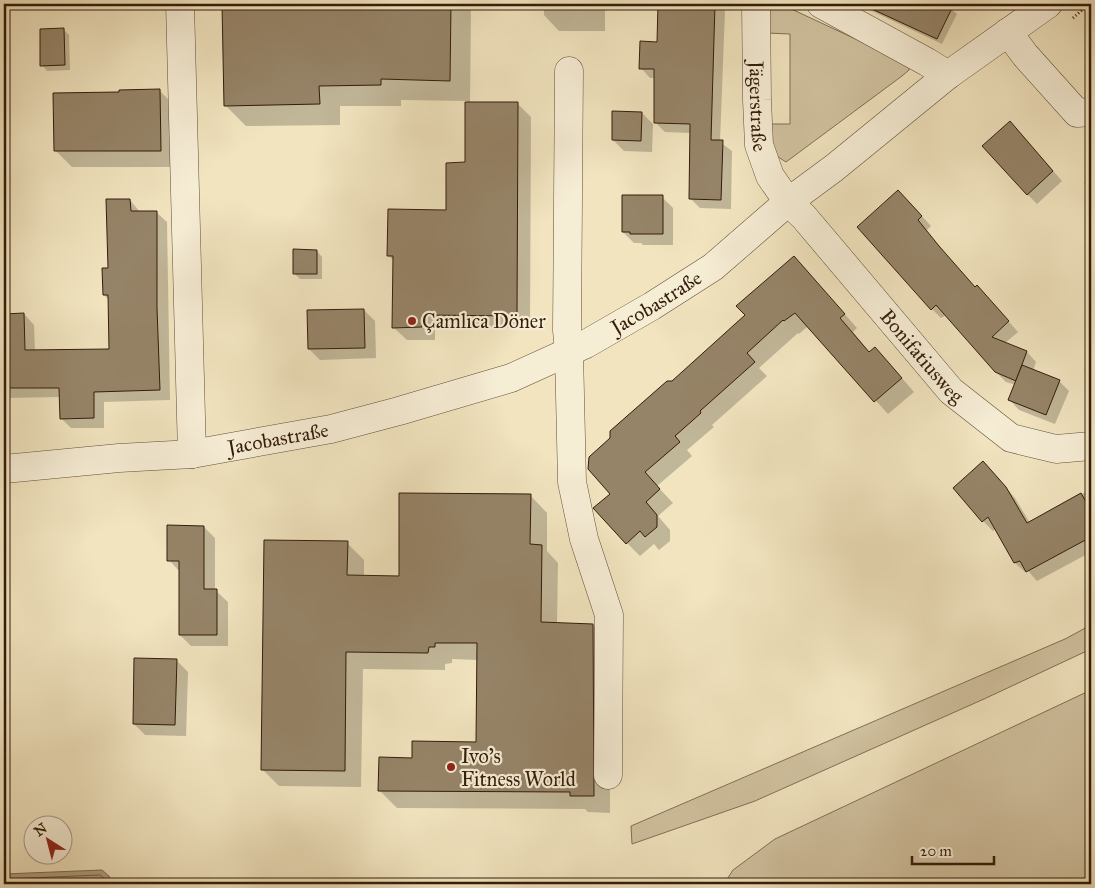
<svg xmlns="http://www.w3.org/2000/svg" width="1095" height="888" font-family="'IM FELL Great Primer',serif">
  <rect width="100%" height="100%" fill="#f1e4bf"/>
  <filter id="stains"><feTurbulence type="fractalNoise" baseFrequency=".004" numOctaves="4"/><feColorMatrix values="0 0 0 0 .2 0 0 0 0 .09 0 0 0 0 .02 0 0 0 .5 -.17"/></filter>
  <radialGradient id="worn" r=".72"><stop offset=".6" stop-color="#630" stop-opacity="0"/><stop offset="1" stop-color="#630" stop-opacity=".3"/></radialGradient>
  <!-- green -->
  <g fill="#d1c2a0" stroke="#826f55">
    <polygon points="767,5 785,6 862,42 909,66 909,70 902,76 786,162 772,153 764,124 790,124 790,34 766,33"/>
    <polygon points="1091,625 1091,649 984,699 755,801 632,844 631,826 1065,639"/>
    <polygon points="1091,690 1091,884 724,884 733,870 775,839"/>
  </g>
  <!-- water -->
  <polygon fill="#b1a081" stroke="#7f6b51" points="102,870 109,876 112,884 4,884 4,874"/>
  <!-- shadow -->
  <g fill="#0003">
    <polygon points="223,4 471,4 470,104 518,104 531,117 530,328 435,327 435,340 407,340 393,327 394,261 388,255 447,212 466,163 467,101 401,100 401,106 340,106 340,125 246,126 225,105"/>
    <polygon points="544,4 605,4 605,31 559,31 544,15"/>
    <polygon points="659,4 718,4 725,11 720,142 732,151 731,209 700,208 690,198 691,133 665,132 655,122 655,78 650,78 641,68 658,43"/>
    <polygon points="857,4 949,4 948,6 957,14 942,44"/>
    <polygon points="64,30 69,35 70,70 47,71 42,65"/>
    <polygon points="159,90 176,107 177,167 72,167 55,150"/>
    <polygon points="642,113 653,124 652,152 624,151 613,140"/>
    <polygon points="1019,132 1062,181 1037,204 1027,194"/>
    <polygon points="1091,175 1091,191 1084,183"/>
    <polygon points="662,197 673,208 673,245 643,245 641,243 634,243 623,232"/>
    <polygon points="130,200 140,212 156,212 167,222 170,400 104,402 104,428 71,428 61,418 61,397 4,398 4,315 24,314 34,325 35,351 110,350 109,300 104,295 109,269"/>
    <polygon points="908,201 931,226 926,231 975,288 986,296 1018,332 1005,343 1027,352 1036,362 1033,371 1059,381 1069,391 1055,424 1019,410 1010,400 1016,385 1006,382 996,372 946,315 941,318 932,309"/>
    <polygon points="317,251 322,257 322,279 300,279 294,273"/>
    <polygon points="807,271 857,328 853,332 870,353 888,362 914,392 888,414 808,326 799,334 798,333 759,368 767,376 712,425 714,427 687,450 692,456 657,486 673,503 658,516 670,530 670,541 659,550 654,544 640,556 627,543 612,494 672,382"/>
    <polygon points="364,310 375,321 376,358 320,360 309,349"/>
    <polygon points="1091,363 1091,379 1084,370"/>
    <polygon points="993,473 1015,498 1030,523 1091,489 1091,552 1037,581 1028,571 1025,572 1015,563 996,528 993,531 983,521"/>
    <polygon points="530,495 547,513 547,551 558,563 557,624 593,625 610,642 610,813 588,812 585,809 397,808 380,791 413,759 477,743 478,660 452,659 452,663 445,664 445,670 363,669 361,787 279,786 262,769 347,543 364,560 364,577 400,577"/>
    <polygon points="204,527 215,538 215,590 228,602 228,646 191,646 180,635 180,572 169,560"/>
    <polygon points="176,660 188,672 186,736 145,735 134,724"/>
  </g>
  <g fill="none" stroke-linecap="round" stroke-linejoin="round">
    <!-- shore -->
    <g stroke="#725e46" stroke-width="1">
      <polyline points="4,879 100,875 105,879 107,884"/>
      <polyline points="30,884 97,881 100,884"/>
    </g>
  </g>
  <!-- building -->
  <g fill="#968468" stroke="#341c0a">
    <polygon points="222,4 451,4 450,81 381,79 381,85 319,86 320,104 224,106"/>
    <polygon points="658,4 715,4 711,140 723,140 721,200 689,199 690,124 654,123 654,69 639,69 640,41 657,42"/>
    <polygon points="861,4 954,4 937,39"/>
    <polygon points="64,28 65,65 40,66 40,29"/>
    <polygon points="160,89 161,151 54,151 53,93 119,92 119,90"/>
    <polygon points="465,102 518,102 517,316 422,315 422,327 392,328 393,256 387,256 388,209 446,210 446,163 465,162"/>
    <polygon points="612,111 642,112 641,141 612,140"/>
    <polygon points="1010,121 1053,171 1027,195 982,146"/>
    <polygon points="898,190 922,216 918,220 939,246 975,287 977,285 1009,321 992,337 1027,351 1016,381 995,372 936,305 931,310 857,227"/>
    <polygon points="622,195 663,195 663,234 630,234 630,232 622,232"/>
    <polygon points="106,199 130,199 131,211 157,211 157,308 160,390 94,392 94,418 60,419 59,388 4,388 4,314 24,313 25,350 109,349 108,295 103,295 102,268 108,268"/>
    <polygon points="293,249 317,250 317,274 293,274"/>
    <polygon points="794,256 845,314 840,318 869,352 875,347 902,378 874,402 795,313 784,321 783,320 747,353 755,362 700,411 701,413 675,436 680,442 645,472 660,489 646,502 657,515 657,527 645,537 640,531 626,544 593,508 610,494 588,469 589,457 610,438 610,431 667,381 672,381 745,315 736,306"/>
    <polygon points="364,309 365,348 308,349 307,310"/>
    <polygon points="1022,365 1060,380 1046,415 1008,400"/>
    <polygon points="983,461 1006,487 1027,523 1081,493 1091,511 1091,537 1026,572 1020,561 1014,563 988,517 982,522 953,488"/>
    <polygon points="399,493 531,494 530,544 542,545 541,622 593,624 594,796 570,796 570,792 378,791 379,757 412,758 412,741 476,742 477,643 435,643 435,647 429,647 428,653 346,652 345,771 261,770 264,540 348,541 347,575 399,576"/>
    <polygon points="167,525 204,526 204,589 217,589 217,635 179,635 179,561 167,561"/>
    <polygon points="134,658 177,659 175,725 133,724"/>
  </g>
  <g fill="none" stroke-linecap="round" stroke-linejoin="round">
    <defs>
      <g id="minor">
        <polyline points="180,4 192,454"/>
        <path id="s1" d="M 756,4 L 757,100 L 759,145 L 770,176 L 788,202 L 804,217 L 951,391 L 1011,438 L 1056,449 L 1091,446"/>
        <polyline points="821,4 927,62 948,75"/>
        <polyline points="1008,32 1025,55 1077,113 1091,112"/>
        <polyline points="569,71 567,330 569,352 572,482 584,539 609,615 608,775"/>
        <path id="s2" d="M 4,469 L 119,458 L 192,454 L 331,429 L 399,411 L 511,378 L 586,344 L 652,306 L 713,267 L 788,202 L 834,168 L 948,75 L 1048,4"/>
      </g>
    </defs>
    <!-- minor casing -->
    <use href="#minor" stroke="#634e37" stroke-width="29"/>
    <!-- path -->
    <polyline stroke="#341c0a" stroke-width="3" stroke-dasharray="1 2.5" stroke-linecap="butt" points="1073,18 1089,4"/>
    <!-- minor -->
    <use href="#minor" stroke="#f6edd5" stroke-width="28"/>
  </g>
  <!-- markers -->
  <g fill="#8f2418" stroke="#f6edd5" stroke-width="2">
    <circle cx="412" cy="321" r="5"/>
    <circle cx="451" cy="767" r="5"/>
  </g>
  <g text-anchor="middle" stroke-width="4.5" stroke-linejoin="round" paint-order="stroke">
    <!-- street labels -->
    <g font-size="20" fill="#341c0a" stroke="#f6edd5">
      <text dy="7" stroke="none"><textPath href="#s1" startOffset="102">Jägerstraße</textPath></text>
      <text dy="7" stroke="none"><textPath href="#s2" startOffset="681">Jacobastraße</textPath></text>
      <text dy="7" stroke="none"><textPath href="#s1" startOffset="410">Bonifatiusweg</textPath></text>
      <text dy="7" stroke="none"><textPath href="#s2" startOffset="276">Jacobastraße</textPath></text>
    </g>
    <!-- poi labels -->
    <g font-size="20" fill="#341c0a" stroke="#f6edd5" text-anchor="start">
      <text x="422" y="328">Çamlıca Döner</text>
      <text x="461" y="763">Ivo’s<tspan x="461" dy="23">Fitness World</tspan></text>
    </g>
  </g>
  <!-- margin -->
  <rect width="1095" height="888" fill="none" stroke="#f1e4bf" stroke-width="20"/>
  <rect x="5" y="5" width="1085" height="878" fill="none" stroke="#341c0a" stroke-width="2.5"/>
  <rect x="10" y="10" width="1075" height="868" fill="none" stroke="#341c0a"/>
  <!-- north arrow -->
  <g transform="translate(48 840) rotate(324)"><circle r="24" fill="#f6edd5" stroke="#a89984"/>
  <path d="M0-4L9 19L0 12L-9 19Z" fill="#8f2418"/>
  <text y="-8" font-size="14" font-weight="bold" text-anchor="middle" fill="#341c0a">N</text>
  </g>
  <!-- scale -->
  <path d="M912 856v8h82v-8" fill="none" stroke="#341c0a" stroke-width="2.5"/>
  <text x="920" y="856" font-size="15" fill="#341c0a" stroke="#f6edd5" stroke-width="4" paint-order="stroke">20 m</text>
  <rect width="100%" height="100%" filter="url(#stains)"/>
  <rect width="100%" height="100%" fill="url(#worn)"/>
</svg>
